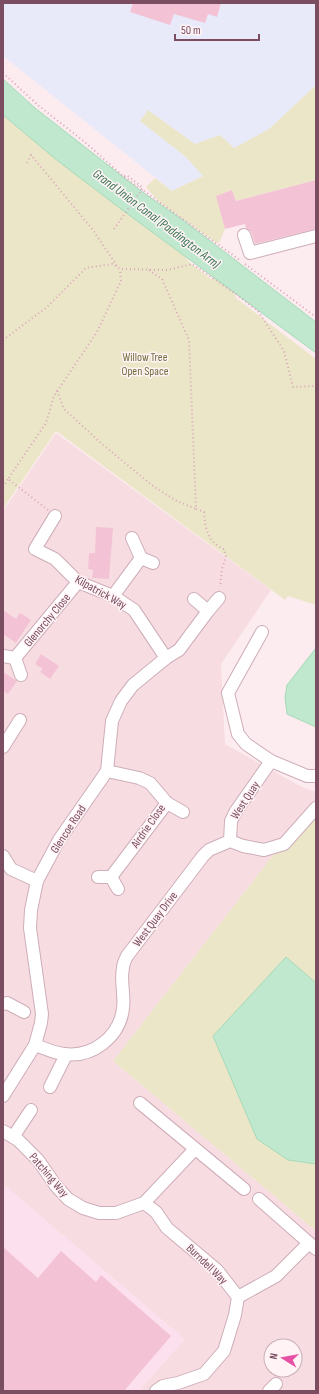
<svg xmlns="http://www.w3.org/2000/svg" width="319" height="1394" font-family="'Sofia Sans Condensed',sans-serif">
  <rect width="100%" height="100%" fill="#fdecef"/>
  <!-- residential -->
  <path fill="#f7dde2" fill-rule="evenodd" d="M 56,433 L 271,590 L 221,664 L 225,744 L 300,786 L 316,792 L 316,800 L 113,1061 L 316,1231 L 316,1391 L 139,1391 L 184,1339 L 3,1184 L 3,1129 L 7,1124 L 3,1123 L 3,511 ZM 271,1346 L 295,1346 L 295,1370 L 271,1370 Z"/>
  <!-- commercial -->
  <polygon fill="#fde0ee" points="3,1184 185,1339 139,1391 3,1391"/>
  <!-- education -->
  <polygon fill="#e8eafa" points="3,3 316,3 316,102 281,137 172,191 3,56"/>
  <!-- green -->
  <g fill="#ece6c9">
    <polygon points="316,85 316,180 236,201 232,190 217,196 225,229 219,243 215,242 159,202 146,187 155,178 172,191 203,176 186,157 140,121 148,110 195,144 220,135 234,148 269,129"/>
    <path d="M 3,115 C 61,165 123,209 184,255 L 190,263 L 211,279 L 216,278 L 234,293 L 236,298 L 316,359 L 316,605 L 288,596 L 285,600 L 56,431 L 3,509 Z"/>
    <polygon points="316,800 316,983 286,957 288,1160 316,1164 316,1231 113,1061"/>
  </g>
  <!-- water -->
  <g fill="#bfe8ce" stroke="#a5dab9">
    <polygon points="3,79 35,108 145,194 183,220 316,322 316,353 121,209 58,161 3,115"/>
    <polygon points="316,648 316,727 287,714 285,697 287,685"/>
    <polygon points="286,957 316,983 316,1164 288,1160 257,1139 213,1036"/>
  </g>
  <!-- building -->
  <g fill="#f3c3d5">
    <polygon points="133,3 221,3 217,17 208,14 205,23 174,14 170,25 130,12"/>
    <polygon points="316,180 316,229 255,244 251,232 246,228 245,224 225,229 216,196 232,190 236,201"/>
    <polygon points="96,527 113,528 109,579 92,578 93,570 88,569 89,553 95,553"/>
    <polygon points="3,610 16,619 20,613 31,620 16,643 3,634"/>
    <polygon points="41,654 59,666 50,679 40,672 43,669 35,664"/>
    <polygon points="3,672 17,681 8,694 3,691"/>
    <polygon points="3,1247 38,1278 61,1251 96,1282 101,1275 171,1336 124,1391 3,1391"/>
  </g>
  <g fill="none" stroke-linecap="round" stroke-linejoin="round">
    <defs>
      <g id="minor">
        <polyline points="244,235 250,253 316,236"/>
        <polyline points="55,516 35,549 55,559 78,582 113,596 134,610 166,658"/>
        <polyline points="141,558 153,563"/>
        <polyline points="113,596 141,558 132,538"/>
        <polyline points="208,611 219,598"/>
        <polyline points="262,632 228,693 238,734 246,744 271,761 307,776 316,776"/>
        <polyline points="3,656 15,658 78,582"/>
        <polyline points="15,658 21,675"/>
        <polyline points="3,747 20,720"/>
        <polyline points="167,803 183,812"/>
        <polyline points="230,841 231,821 236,811 271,761"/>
        <polyline points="3,856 11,869 37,881"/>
        <polyline points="98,877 111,877 167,803 150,783 139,778 107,771"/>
        <polyline points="111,877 118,889"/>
        <polyline points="3,1004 7,1003 24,1012"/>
        <path d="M 35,1045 C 44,1048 54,1053 64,1054 C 92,1058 120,1037 123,1008 C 125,995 120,981 123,968 C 123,964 125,960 127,956 L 203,856 L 209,850 L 230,841 L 243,846 L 264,850 L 284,844 L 316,808"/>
        <polyline points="50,1087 66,1055"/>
        <polyline points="3,1096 35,1045 41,1023 42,1014 30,928 31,910 37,881 59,840 107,771 112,721 121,701 133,685 166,658 179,650 208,611 194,599"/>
        <polyline points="140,1103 244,1189"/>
        <polyline points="3,1131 18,1140 38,1160 56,1186 68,1199 83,1208 99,1213 116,1213 144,1203 195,1149"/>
        <polyline points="13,1137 31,1110"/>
        <polyline points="259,1199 316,1249"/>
        <polyline points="144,1203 156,1212 167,1228 217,1270 238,1297 235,1315 224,1351 204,1374 178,1383 163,1386 156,1391"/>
        <polyline points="238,1297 276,1276 309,1243"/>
        <polyline points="269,1391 276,1384"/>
      </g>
    </defs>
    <!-- minor casing -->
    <use href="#minor" stroke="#ceadb9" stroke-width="14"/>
    <!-- path -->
    <g stroke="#d9a5b9" stroke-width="2" stroke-dasharray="1 3" stroke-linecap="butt">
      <polyline points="3,73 39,106 86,143 123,176 241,261"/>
      <polyline points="27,163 31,155 93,230 117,266"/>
      <polyline points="124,176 128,176 143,188"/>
      <polyline points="245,264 316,317"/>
      <path d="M 149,270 L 162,279 L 189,340 L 196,509 L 204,512 C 205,528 208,543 224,549 L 226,557 L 222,569 L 220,587"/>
      <polyline points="3,340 47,307 86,268 112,264 118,267 120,269 168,270 192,264 236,294 258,311 284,351 293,387 316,386"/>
      <polyline points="57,391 64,409 102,444 153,486 175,500 196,509"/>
      <polyline points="3,487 8,479"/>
      <polyline points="48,510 8,479 46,423 54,396 97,332 121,281 120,269"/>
    </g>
    <!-- minor -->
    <use href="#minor" stroke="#fff" stroke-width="12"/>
    <!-- path-bridge -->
    <polyline stroke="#d9a5b9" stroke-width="2" stroke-dasharray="1 3" stroke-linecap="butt" points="114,229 143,188"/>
  </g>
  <g text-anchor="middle" stroke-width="3" stroke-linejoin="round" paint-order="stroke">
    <!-- park labels -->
    <g font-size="12" fill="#736f3f" stroke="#fff3f5">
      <text x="145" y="361">Willow Tree<tspan x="145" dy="14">Open Space</tspan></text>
    </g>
    <!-- street labels -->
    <g font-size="12" fill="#7a4d60" stroke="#fff3f5">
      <text transform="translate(101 592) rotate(29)" y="4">Kilpatrick Way</text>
      <text transform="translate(47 620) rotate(-50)" y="4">Glenorchy Close</text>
      <text transform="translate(245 800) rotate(-57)" y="4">West Quay</text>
      <text transform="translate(148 826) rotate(-55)" y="4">Airdrie Close</text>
      <text transform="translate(68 829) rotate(-57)" y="4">Glencoe Road</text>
      <text transform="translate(155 919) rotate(-53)" y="4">West Quay Drive</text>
      <text transform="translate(49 1175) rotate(50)" y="4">Patching Way</text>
      <text transform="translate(207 1264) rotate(44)" y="4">Burndell Way</text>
    </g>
    <!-- water labels -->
    <g font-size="13" font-style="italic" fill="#3c7654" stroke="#fff3f5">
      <text transform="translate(157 218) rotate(37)" y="5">Grand Union Canal (Paddington Arm)</text>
    </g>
  </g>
  <!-- border -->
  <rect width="319" height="1394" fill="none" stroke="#7a4d60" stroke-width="8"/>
  <!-- north arrow -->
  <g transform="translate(283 1358) rotate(281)"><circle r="19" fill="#fff3f5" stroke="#cab1b9"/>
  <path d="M0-3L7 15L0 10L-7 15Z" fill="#e651a3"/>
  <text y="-6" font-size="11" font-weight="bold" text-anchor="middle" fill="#7a4d60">N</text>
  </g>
  <!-- scale -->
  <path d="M175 34v6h84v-6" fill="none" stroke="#7a4d60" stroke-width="2"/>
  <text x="181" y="34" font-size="12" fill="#7a4d60" stroke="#fff3f5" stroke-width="3" paint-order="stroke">50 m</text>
</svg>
